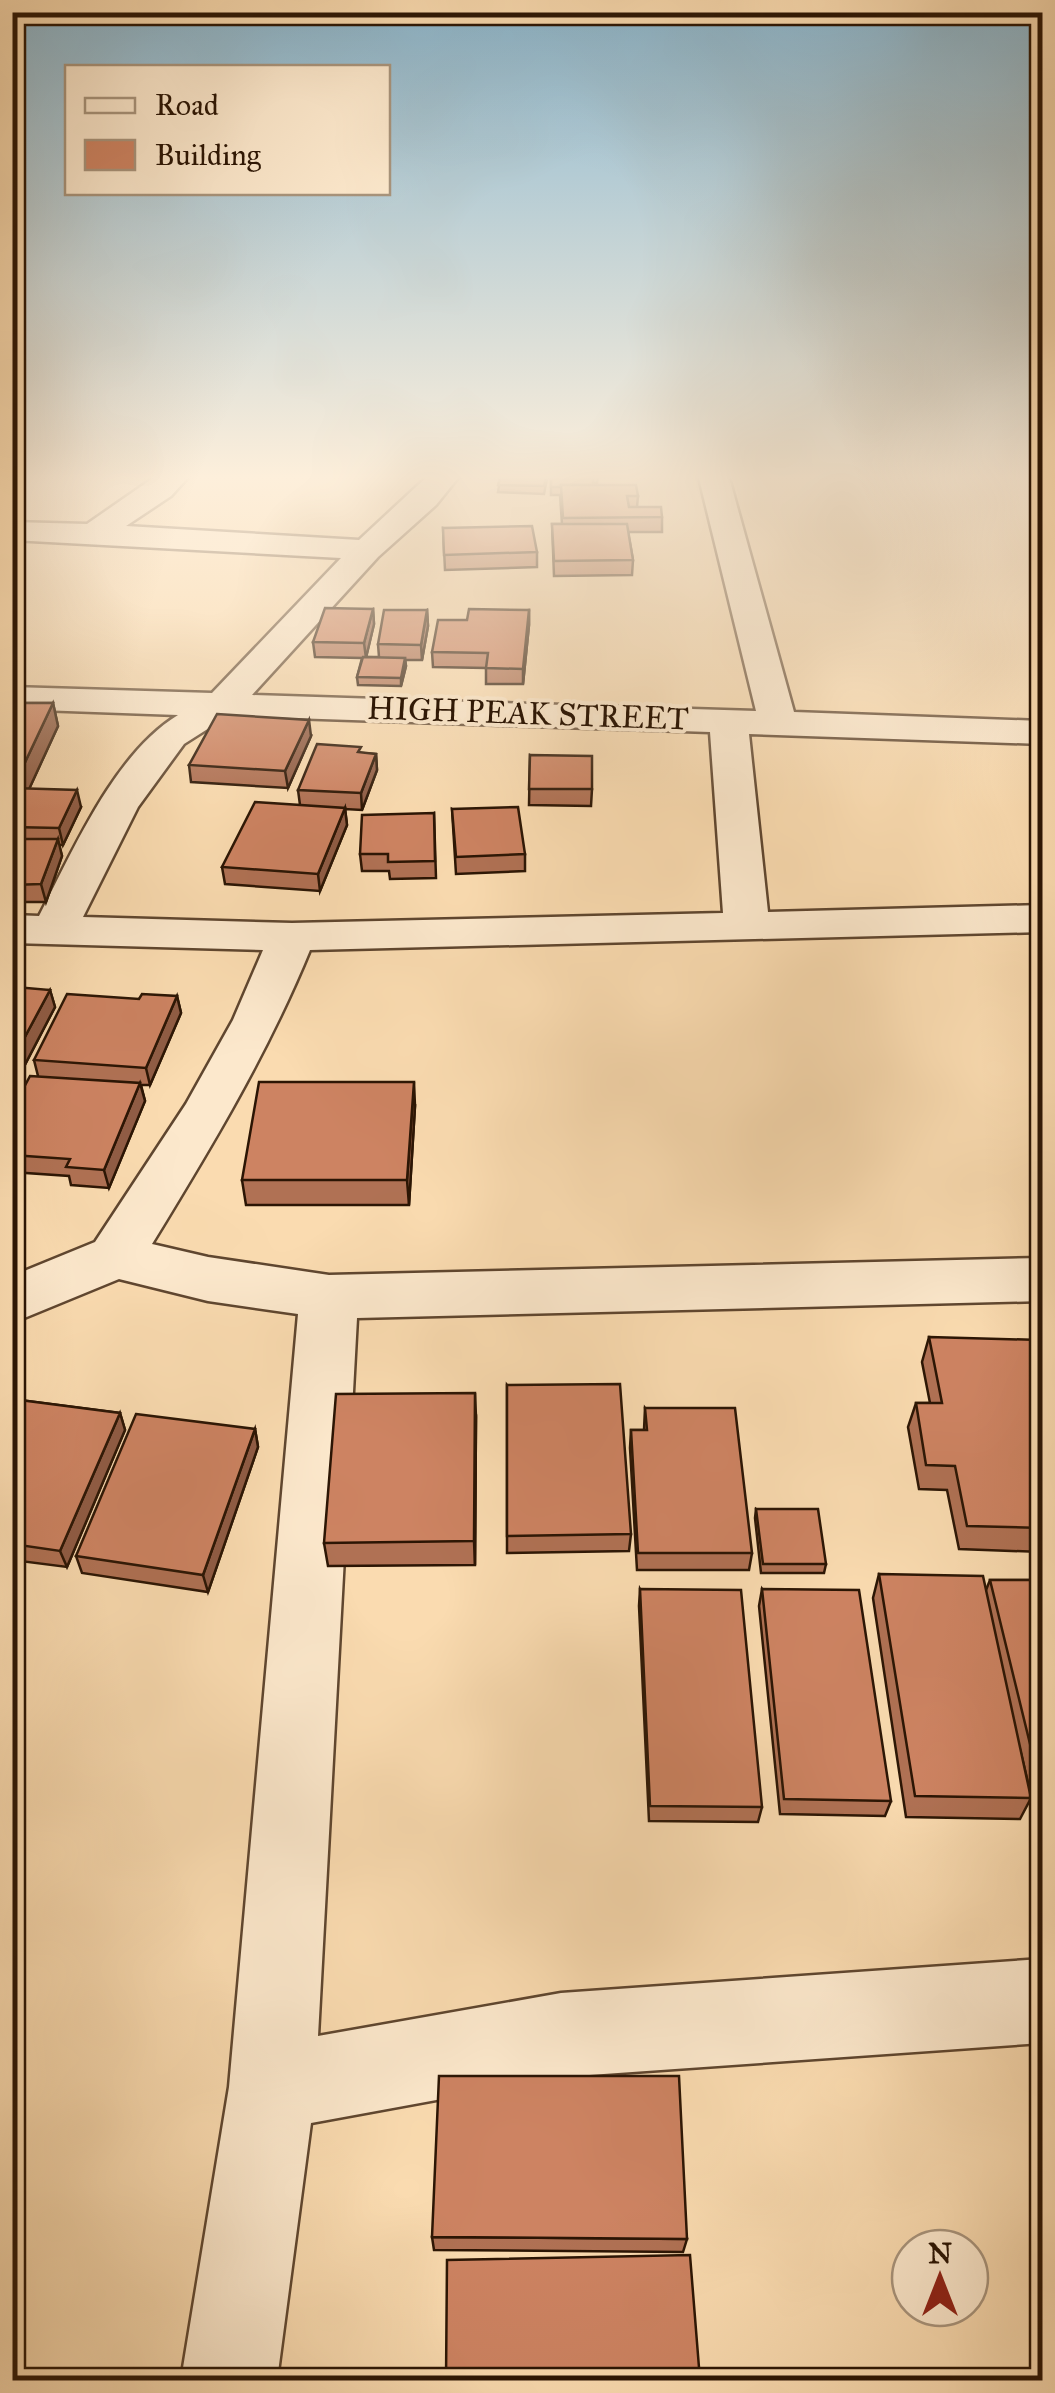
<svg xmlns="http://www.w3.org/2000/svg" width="1055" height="2393" font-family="'IM FELL Great Primer',serif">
  <rect width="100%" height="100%" fill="#fadbb0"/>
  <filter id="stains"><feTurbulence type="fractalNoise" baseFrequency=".002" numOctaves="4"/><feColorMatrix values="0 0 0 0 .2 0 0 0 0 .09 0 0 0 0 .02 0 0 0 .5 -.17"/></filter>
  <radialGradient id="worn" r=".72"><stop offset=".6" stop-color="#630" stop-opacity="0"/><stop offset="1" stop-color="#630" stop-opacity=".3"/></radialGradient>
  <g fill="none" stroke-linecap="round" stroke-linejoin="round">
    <defs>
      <path id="minor" d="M 159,474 L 191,474 L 171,496 L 126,526 L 359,540 L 430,474 L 461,474 L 436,505 L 378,557 L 252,695 L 756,711 L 698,474 L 728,474 L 794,712 L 1042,721 L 1042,744 L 749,734 L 768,912 L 1042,905 L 1042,932 L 310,950 C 267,1055 210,1149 152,1244 L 208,1257 L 329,1275 L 1042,1258 L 1042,1301 L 357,1318 L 318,2036 L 561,1993 L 1042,1959 L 1042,2043 L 561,2077 L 311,2123 L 277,2380 L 181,2380 L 229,2087 L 298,1314 L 208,1301 L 119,1279 L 12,1323 L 12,1276 L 95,1242 L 186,1104 L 233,1020 L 263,950 L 12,943 L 12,915 L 39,916 C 73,851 114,754 178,715 L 12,709 L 12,687 L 212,693 L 341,558 L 12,540 L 12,522 L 87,524 ZM 228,716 L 710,732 L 723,913 L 292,923 L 83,917 L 138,807 L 184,744 Z"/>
    </defs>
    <!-- minor casing -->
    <use href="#minor" stroke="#5f462f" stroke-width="5"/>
    <!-- minor -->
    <use href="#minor" fill="#fce8cc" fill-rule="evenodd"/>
  </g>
  <!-- wall -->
  <g fill="#b07154" stroke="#2b1504" stroke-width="2.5">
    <polygon points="501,474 548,474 544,494 498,492"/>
    <polygon points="566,474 598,474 597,483 593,483 593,485 638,496 637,507 662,517 662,532 628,532 633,560 632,575 554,576 552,524 562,524 560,495 551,495 551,478 566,478"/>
    <polygon points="443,528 537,552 537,567 445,570"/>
    <polygon points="373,609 374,624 366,657 379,657 378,644 427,610 428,626 422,660 405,660 406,666 401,686 358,685 357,677 362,658 315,657 313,642"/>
    <polygon points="529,610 529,625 523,684 486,684 486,668 433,667 432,652 467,620"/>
    <polygon points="12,703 53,703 58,726 29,789 81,807 63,845 59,845 62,856 46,902 12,902"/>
    <polygon points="311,736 288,788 191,782 189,765"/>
    <polygon points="361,753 376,754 377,770 362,810 345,809 347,825 320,891 225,884 222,867 300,805 298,790"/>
    <polygon points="530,755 592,789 591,806 529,805"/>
    <polygon points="452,809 525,854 525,871 456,874"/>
    <polygon points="434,813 436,878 390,879 389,871 362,871 360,854"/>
    <polygon points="50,990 55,1007 18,1078 12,1078 12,992"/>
    <polygon points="177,996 181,1013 150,1085 141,1085 145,1101 109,1188 71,1185 69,1176 12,1172 12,1110 38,1076 34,1060 139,999"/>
    <polygon points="415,1106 409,1205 246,1205 242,1180"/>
    <polygon points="929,1337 1042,1351 1042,1552 959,1549 947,1490 919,1489 908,1427 916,1403 930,1403 922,1362"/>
    <polygon points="507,1385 631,1534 629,1551 507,1553"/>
    <polygon points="12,1399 120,1413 125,1430 67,1567 12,1560"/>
    <polygon points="645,1408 752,1553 749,1570 637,1570 630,1448 631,1430 644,1430"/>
    <polygon points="476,1417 475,1565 328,1566 324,1543"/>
    <polygon points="255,1429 258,1447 208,1592 82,1573 76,1556"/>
    <polygon points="756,1509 826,1564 824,1573 761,1573 755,1518"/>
    <polygon points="879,1574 986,1590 990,1580 1042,1580 1042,1816 1036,1816 1020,1749 1031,1798 1020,1819 906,1817 873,1598"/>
    <polygon points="640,1589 762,1807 758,1822 649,1821 639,1606"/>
    <polygon points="762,1589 891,1801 885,1816 780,1814 759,1606"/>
    <polygon points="432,2237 687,2239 683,2252 434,2250"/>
  </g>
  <!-- shaded-wall -->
  <g fill="#905c45" stroke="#2b1504" stroke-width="2.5">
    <polygon points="373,609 374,624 366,658 364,643"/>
    <polygon points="427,610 428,626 422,660 421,645"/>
    <polygon points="529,610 529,625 523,684 523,669"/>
    <polygon points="405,658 406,666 401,686 401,678"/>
    <polygon points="53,703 58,726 25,798 19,775"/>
    <polygon points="309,720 311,736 288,788 285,771"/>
    <polygon points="376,754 377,770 362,810 361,793"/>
    <polygon points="77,790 81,807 63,845 59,828"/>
    <polygon points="345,808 347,825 320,891 318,874"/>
    <polygon points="58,839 62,856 46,902 41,884"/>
    <polygon points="50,990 55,1007 18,1078 12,1061"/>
    <polygon points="177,996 181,1013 150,1085 146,1068"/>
    <polygon points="414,1082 415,1106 409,1205 407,1180"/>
    <polygon points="140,1083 145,1101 109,1188 104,1170"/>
    <polygon points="475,1393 476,1417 475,1565 474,1541"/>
    <polygon points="120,1413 125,1430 67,1567 60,1551"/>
    <polygon points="255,1429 258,1447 208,1592 203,1575"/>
  </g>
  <!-- building -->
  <g fill="#cd8362" stroke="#2b1504" stroke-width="2.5">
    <polygon points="501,474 547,474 544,486 498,485"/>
    <polygon points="566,474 598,474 597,476"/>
    <polygon points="551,478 593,478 593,485 561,485 561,487 551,487"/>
    <polygon points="561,485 636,485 638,496 627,496 629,507 661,507 662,517 563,518"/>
    <polygon points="552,524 627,524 633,560 554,561"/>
    <polygon points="532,526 537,552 444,555 443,528"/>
    <polygon points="325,608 373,609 364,643 313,642"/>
    <polygon points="469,609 529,610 523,669 486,668 488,653 432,652 438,620 467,620"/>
    <polygon points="384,610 427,610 421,645 378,644"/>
    <polygon points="363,657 405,658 401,678 357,677"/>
    <polygon points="12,703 53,703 19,775 12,775"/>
    <polygon points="217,714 309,720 285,771 189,765"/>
    <polygon points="317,744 361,747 358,752 376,754 361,793 298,790"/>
    <polygon points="530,755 592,756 592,789 529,789"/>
    <polygon points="12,788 77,790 59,828 12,827"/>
    <polygon points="255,802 345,808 318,874 222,867"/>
    <polygon points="518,807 525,854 456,857 452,809"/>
    <polygon points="434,813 435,861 388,862 388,854 360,854 362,815"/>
    <polygon points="12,839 58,839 41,884 12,885"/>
    <polygon points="15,987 50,990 12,1061 12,992"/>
    <polygon points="67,994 139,999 142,994 177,996 146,1068 34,1060"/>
    <polygon points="30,1076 140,1083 104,1170 66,1167 70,1159 12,1155 12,1110"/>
    <polygon points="259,1082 414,1082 407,1180 242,1180"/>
    <polygon points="929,1337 1040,1340 1042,1351 1042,1528 967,1526 955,1466 926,1465 916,1403 942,1403"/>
    <polygon points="620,1384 631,1534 507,1536 507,1385"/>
    <polygon points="475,1393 474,1541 324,1543 336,1394"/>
    <polygon points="12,1399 120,1413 60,1551 12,1544"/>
    <polygon points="645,1408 735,1408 752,1553 638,1553 631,1430 647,1430"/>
    <polygon points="136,1414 255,1429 203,1575 76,1556"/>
    <polygon points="756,1509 818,1509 826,1564 763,1564"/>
    <polygon points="879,1574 983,1576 1031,1798 915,1796"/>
    <polygon points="990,1580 1042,1580 1042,1793"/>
    <polygon points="640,1589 741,1590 762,1807 650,1806"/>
    <polygon points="762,1589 859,1590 891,1801 784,1799"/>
    <polygon points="439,2076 679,2076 687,2239 432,2237"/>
    <polygon points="690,2255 700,2380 446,2380 447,2260"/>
  </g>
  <!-- sky -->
  <linearGradient id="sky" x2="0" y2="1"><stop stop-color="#8ab7d0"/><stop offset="0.59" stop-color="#fdefdb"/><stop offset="1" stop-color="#fdefdb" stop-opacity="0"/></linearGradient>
  <rect width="1055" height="809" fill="url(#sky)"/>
  <g text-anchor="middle" stroke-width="8" stroke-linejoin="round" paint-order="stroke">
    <!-- far-street labels -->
    <g font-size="32" fill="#2b1504" stroke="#fce8cc">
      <text transform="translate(528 713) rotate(2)" y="11">HIGH PEAK STREET</text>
    </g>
  </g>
  <!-- margin -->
  <rect width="1055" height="2393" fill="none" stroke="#fadbb0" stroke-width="50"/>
  <rect x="15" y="15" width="1025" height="2363" fill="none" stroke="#2b1504" stroke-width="5"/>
  <rect x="25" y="25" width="1005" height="2343" fill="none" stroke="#2b1504" stroke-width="2.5"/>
  <!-- legend -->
  <rect x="65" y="65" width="325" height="130" fill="#fce8cc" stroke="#a8947c" stroke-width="2.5"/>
  <rect x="85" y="98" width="50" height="15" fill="#fce8cc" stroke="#a8947c" stroke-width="2.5"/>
  <text x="155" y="115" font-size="30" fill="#2b1504">Road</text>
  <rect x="85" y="140" width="50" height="30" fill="#cd8362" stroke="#a8947c" stroke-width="2.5"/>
  <text x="155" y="165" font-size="30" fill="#2b1504">Building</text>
  <!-- north arrow -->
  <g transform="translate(940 2278)"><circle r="48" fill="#fce8cc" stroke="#a8947c" stroke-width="2.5"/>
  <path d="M0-8L18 38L0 25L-18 38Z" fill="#8f2418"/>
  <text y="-15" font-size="28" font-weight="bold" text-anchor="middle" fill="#2b1504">N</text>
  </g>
  <rect width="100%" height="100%" filter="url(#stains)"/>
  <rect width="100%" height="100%" fill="url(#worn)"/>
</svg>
